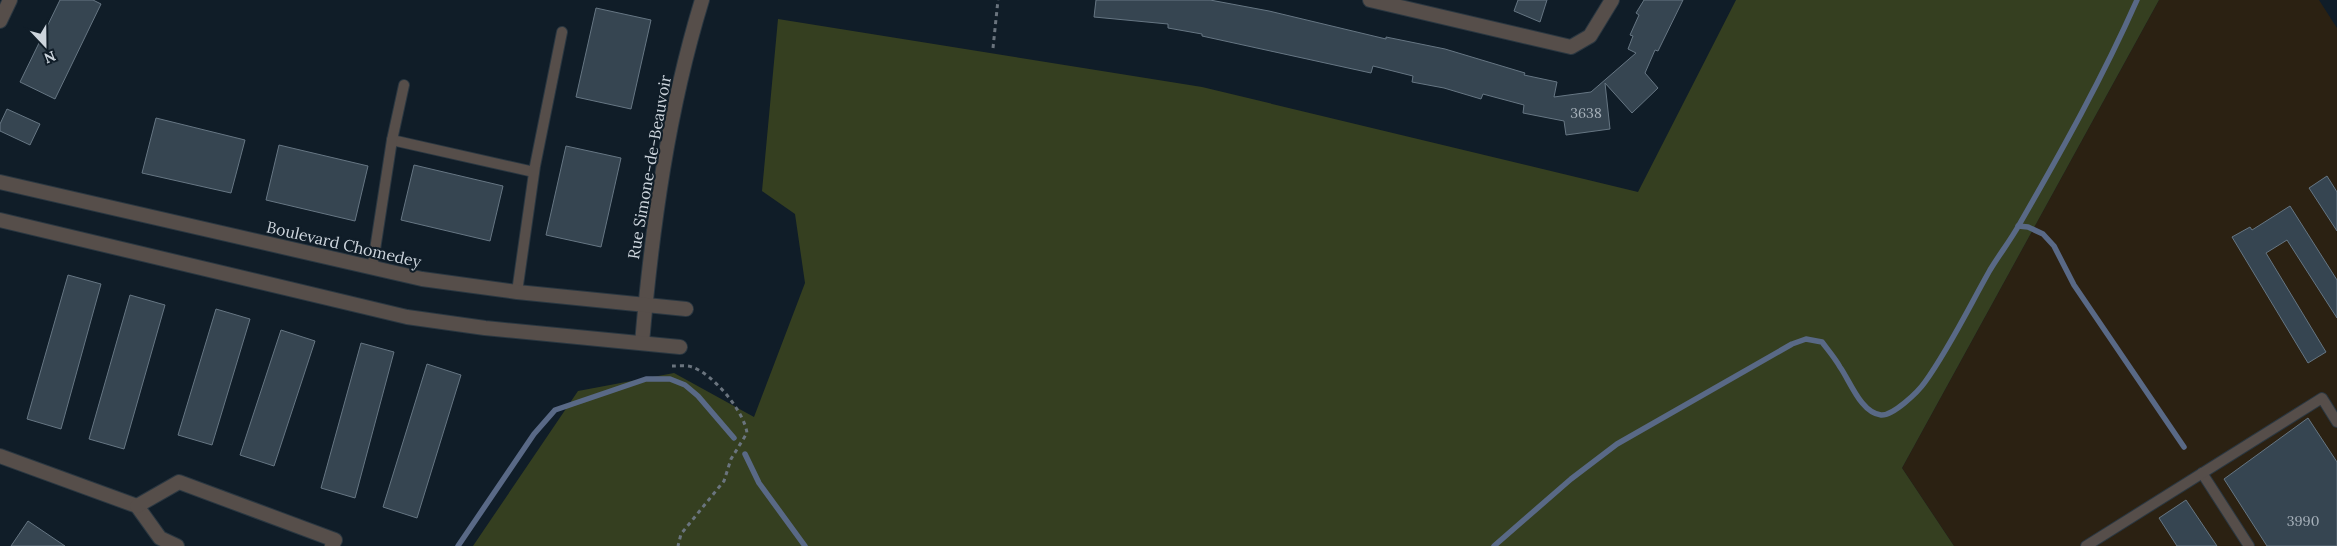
<svg xmlns="http://www.w3.org/2000/svg" width="2337" height="546" font-family="Lora,serif">
  <rect width="100%" height="100%" fill="#101d28"/>
  <!-- industrial -->
  <polygon fill="#2b2112" points="2159,0 2319,0 2337,28 2337,546 1954,546 1902,468"/>
  <!-- green -->
  <polygon fill="#353f20" points="1736,0 2159,0 1902,468 1954,546 473,546 578,391 674,373 754,417 805,283 795,214 762,191 778,19 1202,87 1638,192"/>
  <g fill="none" stroke-linecap="round" stroke-linejoin="round">
    <!-- stream -->
    <g stroke="#596986" stroke-width="5.5">
      <polyline points="2018,226 2028,227 2043,234 2054,246 2074,285 2184,447"/>
      <polyline points="745,454 759,483 805,546"/>
      <polyline points="458,546 534,434 555,410 646,379 670,379 685,385 698,396 734,438"/>
      <path d="M 1494,546 L 1571,479 L 1617,444 L 1792,344 L 1806,339 L 1822,342 C 1828,350 1835,358 1840,367 C 1850,381 1861,413 1881,415 C 1893,416 1918,392 1925,382 C 1950,347 1969,307 1990,270 C 1999,255 2010,241 2019,225 C 2061,152 2103,77 2137,0"/>
    </g>
  </g>
  <!-- building -->
  <g fill="#364551" stroke="#667683">
    <polygon points="60,0 93,0 101,4 55,99 20,82"/>
    <polygon points="1096,0 1210,0 1269,11 1386,39 1386,37 1445,49 1525,73 1524,75 1557,82 1554,97 1591,92 1636,53 1628,49 1633,36 1630,35 1639,15 1636,13 1644,0 1683,0 1658,51 1655,50 1645,73 1658,88 1632,113 1605,83 1610,129 1566,135 1564,121 1523,113 1524,105 1483,94 1481,99 1444,88 1412,82 1413,76 1373,66 1371,73 1202,36 1202,34 1168,28 1168,24 1094,17"/>
    <polygon points="1518,0 1547,0 1540,22 1514,11"/>
    <polygon points="596,8 651,20 631,109 576,97"/>
    <polygon points="7,109 40,124 30,145 0,131 0,124"/>
    <polygon points="156,118 245,140 231,193 142,173"/>
    <polygon points="279,145 368,166 355,221 266,200"/>
    <polygon points="566,146 621,158 601,247 546,235"/>
    <polygon points="414,165 503,186 490,241 401,220"/>
    <polygon points="2327,176 2337,192 2337,231 2309,188"/>
    <polygon points="2290,206 2337,280 2337,318 2287,240 2266,253 2326,352 2308,363 2232,237 2250,227 2252,230"/>
    <polygon points="68,275 101,284 61,429 27,419"/>
    <polygon points="130,295 165,305 124,449 89,439"/>
    <polygon points="216,309 250,319 212,445 178,435"/>
    <polygon points="281,330 315,341 274,466 240,455"/>
    <polygon points="361,343 394,352 355,498 321,488"/>
    <polygon points="427,364 461,375 417,518 383,507"/>
    <polygon points="2308,418 2337,462 2337,546 2267,546 2224,479"/>
    <polygon points="2186,500 2217,546 2177,546 2159,518"/>
    <polygon points="28,521 65,546 11,546"/>
  </g>
  <g fill="none" stroke-linecap="round" stroke-linejoin="round">
    <defs>
      <g id="service">
        <polyline points="392,140 534,172"/>
        <polyline points="372,269 392,140 404,85"/>
        <polyline points="517,292 535,166 562,32"/>
        <polyline points="2202,473 2249,546"/>
        <polyline points="2086,546 2322,398 2337,422"/>
      </g>
      <g id="minor">
        <polyline points="1370,0 1571,47 1590,36 1612,0"/>
        <polyline points="0,21 10,0"/>
        <path d="M 642,343 C 652,227 668,111 702,0"/>
        <polyline points="0,456 137,506 160,538 177,546"/>
        <polyline points="137,506 179,482 335,540 332,546"/>
      </g>
      <g id="tertiary">
        <polyline points="0,182 422,279 517,292 686,309"/>
        <polyline points="0,220 407,317 485,328 680,347"/>
      </g>
    </defs>
    <!-- service casing -->
    <use href="#service" stroke="#2a3741" stroke-width="12"/>
    <!-- minor casing -->
    <use href="#minor" stroke="#2a3741" stroke-width="16"/>
    <!-- tertiary casing -->
    <use href="#tertiary" stroke="#2a3741" stroke-width="16"/>
    <!-- path -->
    <g stroke="#6a747e" stroke-width="3" stroke-dasharray="4 4" stroke-linecap="butt">
      <polyline points="993,48 998,0"/>
      <path d="M 672,366 C 678,366 686,365 692,367 C 713,374 744,411 747,433 L 731,459 L 724,481 L 681,534 L 678,546"/>
    </g>
    <!-- service -->
    <use href="#service" stroke="#564e4a" stroke-width="10"/>
    <!-- minor -->
    <use href="#minor" stroke="#564e4a" stroke-width="14"/>
    <!-- tertiary -->
    <use href="#tertiary" stroke="#564e4a" stroke-width="14"/>
  </g>
  <g text-anchor="middle" stroke-width="4.5" stroke-linejoin="round" paint-order="stroke">
    <!-- number labels -->
    <g font-size="14" fill="#a7b1ba">
      <text x="1586" y="118">3638</text>
      <text x="2303" y="526">3990</text>
    </g>
    <!-- street labels -->
    <g font-size="16" fill="#cdd5dd" stroke="#101d28">
      <text transform="translate(649 167) rotate(-80)" y="6">Rue Simone-de-Beauvoir</text>
      <text transform="translate(344 244) rotate(13)" y="6">Boulevard Chomedey</text>
    </g>
  </g>
  <!-- north arrow -->
  <g transform="translate(45 45) rotate(158)" stroke="#101d28" stroke-width="4" paint-order="stroke">
  <path d="M0-4L9 19L0 12L-9 19Z" fill="#cdd5dd"/>
  <text y="-8" font-size="14" font-weight="bold" text-anchor="middle" fill="#cdd5dd">N</text>
  </g>
</svg>
